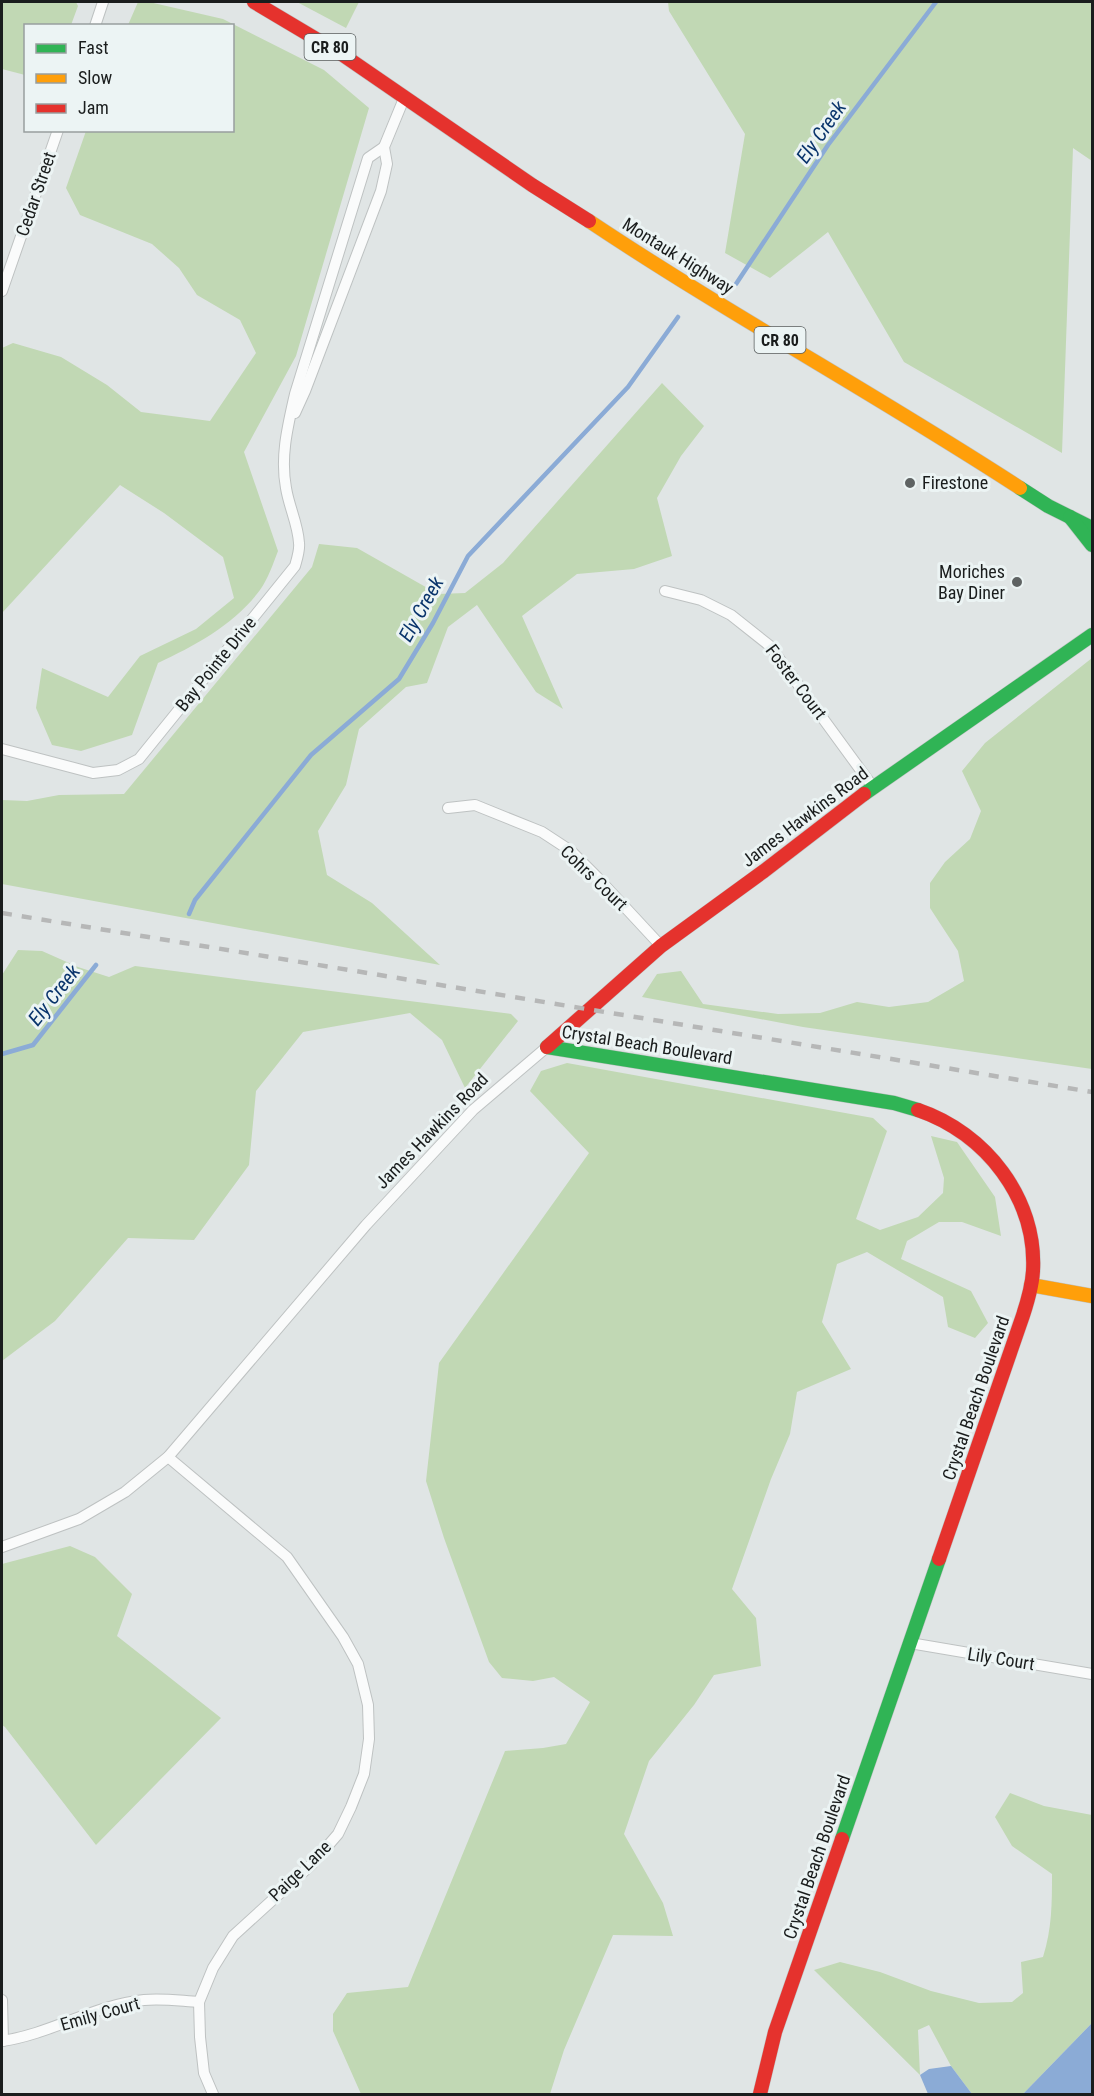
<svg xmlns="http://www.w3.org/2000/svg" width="1094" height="2096" font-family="'Roboto Condensed',sans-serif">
  <rect width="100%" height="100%" fill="#e0e5e5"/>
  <!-- green -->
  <g fill="#c1d8b4">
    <polygon points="2,2 76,2 78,6 71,25 26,26 25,75 2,69"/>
    <path d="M 138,2 L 149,2 L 223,19 L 324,70 L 369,108 L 296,356 L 244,452 L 278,551 C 273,564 268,579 260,590 C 235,624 196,645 158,663 L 132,735 L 81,751 L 52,745 L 36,708 L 42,668 L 108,697 L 140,656 L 196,629 L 234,598 L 223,557 L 164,513 L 120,485 L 2,613 L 2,348 L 13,343 L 61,357 L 107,385 L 141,412 L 210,421 L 256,353 L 240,320 L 197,295 L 179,268 L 152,244 L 80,215 L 66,188 L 86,131 L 232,130 L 232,26 L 128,25 Z"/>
    <polygon points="297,2 359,2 346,28"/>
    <polygon points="668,2 1092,2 1092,161 1073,148 1062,453 904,362 828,232 770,278 725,253 745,134 669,11"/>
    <polygon points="662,383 704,426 681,456 657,498 672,556 634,569 577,574 522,616 563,709 536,692 477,605 448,627 427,683 406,687 359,729 346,785 318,831 327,875 372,903 440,965 2,884 2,800 27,801 59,795 124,794 312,567 319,544 357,548 438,594 465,593 503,563"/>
    <polygon points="1092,658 1092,1069 803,1027 642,997 657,974 681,971 703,1004 778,1014 820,1013 857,1002 889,1007 928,1002 964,981 958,951 930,908 930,883 945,862 970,839 981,811 962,771 985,743"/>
    <polygon points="18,950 42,951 78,967 109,977 135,966 511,1014 518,1021 465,1088 442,1040 410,1013 303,1032 256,1091 249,1165 194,1240 128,1238 55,1321 2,1361 2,975"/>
    <polygon points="567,1063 873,1118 887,1131 856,1219 880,1230 918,1217 943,1193 944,1178 931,1136 957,1142 995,1197 1001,1236 962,1222 939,1222 907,1241 901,1259 971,1291 988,1323 975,1338 948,1327 943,1297 867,1252 837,1264 822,1322 851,1369 797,1392 790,1434 771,1479 732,1589 756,1618 761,1666 714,1675 694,1705 649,1761 624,1834 663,1903 673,1936 613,1935 564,2050 550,2094 361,2094 333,2031 333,2014 347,1993 408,1987 505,1751 543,1748 566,1744 590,1702 554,1677 533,1681 502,1678 489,1662 444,1538 426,1481 439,1363 589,1153 530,1091 541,1071"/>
    <polygon points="70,1546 95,1557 132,1594 117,1636 221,1718 96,1845 5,1727 2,1725 2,1564"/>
    <path d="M 1010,1793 L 1044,1806 L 1092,1815 L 1092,2023 L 1023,2094 L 972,2094 L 951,2066 L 929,2025 L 918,2030 L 920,2075 L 814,1970 L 840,1962 L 880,1972 L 931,1991 L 979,2003 L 1012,2002 L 1023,1993 L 1021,1962 L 1043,1957 C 1052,1929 1052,1903 1052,1874 L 1012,1846 L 995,1817 Z"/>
  </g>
  <!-- water -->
  <g fill="#8babd6">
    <polygon points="1092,2023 1092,2094 1023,2094"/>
    <polygon points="951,2066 972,2094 928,2094 920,2075 929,2069"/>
  </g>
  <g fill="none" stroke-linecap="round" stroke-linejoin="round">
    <!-- stream -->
    <g stroke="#8babd6" stroke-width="4.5">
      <polyline points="736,284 828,145 936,2"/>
      <polyline points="189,914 195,900 311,755 399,679 433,623 468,556 628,387 678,317"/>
      <polyline points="2,1054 33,1045 96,965"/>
    </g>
    <defs>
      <g id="street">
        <polyline points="95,26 103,2"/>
        <polyline points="2,291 58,130"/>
        <polyline points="295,413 305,391 381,191 387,164 384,147 405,96"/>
        <polyline points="665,591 701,600 731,615 770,646 873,787"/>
        <path d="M 2,749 L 93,773 L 118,770 L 139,759 L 295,566 C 297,559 300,550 299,543 C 298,524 289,507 286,488 C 280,456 288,425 295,394 L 368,158 L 384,147"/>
        <polyline points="448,808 475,805 542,832 571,851 597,877 661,946"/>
        <polyline points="168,1457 287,1557 343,1637 358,1664 368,1705 369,1739 364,1774 351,1807 338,1834 312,1864 233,1936 213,1968 199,2002 200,2037 204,2073 213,2094"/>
        <polyline points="2,1547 79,1519 125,1492 168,1457 366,1225 473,1110 547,1047"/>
        <polyline points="910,1643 1092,1674"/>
        <polyline points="2,2000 3,2041"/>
        <path d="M 2,2041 C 51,2034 94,2005 144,2000 C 162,1998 181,2001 199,2002"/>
      </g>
      <g id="fast">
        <polyline points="1020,488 1048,506 1092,528"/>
        <polyline points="1070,517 1092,545"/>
        <polyline points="864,794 1092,635"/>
        <polyline points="547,1047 894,1103 918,1110"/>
        <polyline points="842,1839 939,1559"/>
      </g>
      <g id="slow">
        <path d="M 589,221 C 730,315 879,396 1020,488"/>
        <polyline points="1031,1285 1092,1296"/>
      </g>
      <g id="jam">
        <polyline points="254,2 343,55 532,185 589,221"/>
        <polyline points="547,1047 661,946 764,871 864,794"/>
        <path d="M 918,1110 C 986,1133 1037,1199 1033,1271 C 1032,1289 1026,1307 1020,1324 L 939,1559"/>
        <polyline points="760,2094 775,2032 842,1839"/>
      </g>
    </defs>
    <!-- street casing -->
    <use href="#street" stroke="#bec2c2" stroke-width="12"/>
    <!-- fast casing -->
    <use href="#fast" stroke="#bec2c2" stroke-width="15"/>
    <!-- slow casing -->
    <use href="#slow" stroke="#bec2c2" stroke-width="15"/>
    <!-- jam casing -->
    <use href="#jam" stroke="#bec2c2" stroke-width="15"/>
    <!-- street -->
    <use href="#street" stroke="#fafbfb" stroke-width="10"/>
    <!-- fast -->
    <use href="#fast" stroke="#30b455" stroke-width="14"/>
    <!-- slow -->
    <use href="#slow" stroke="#ff9f0a" stroke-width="14"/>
    <!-- jam -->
    <use href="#jam" stroke="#e5322d" stroke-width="14"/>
    <!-- rail -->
    <polyline stroke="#b6b7b7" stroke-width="4.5" stroke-dasharray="10 10" stroke-linecap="butt" points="2,913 1092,1092"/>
  </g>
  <!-- markers -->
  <g fill="#5f6363" stroke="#ecf4f4" stroke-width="2">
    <circle cx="910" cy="483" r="6"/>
    <circle cx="1017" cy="582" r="6"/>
  </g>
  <g text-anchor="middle" stroke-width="6" stroke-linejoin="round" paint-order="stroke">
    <!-- shield labels -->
    <g fill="#ecf4f4" stroke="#595e5e" stroke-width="1.5">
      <rect x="304.5" y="34" width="51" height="26" rx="4.5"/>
      <rect x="754.5" y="327" width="51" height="26" rx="4.5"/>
    </g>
    <g font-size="16" font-weight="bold" fill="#1a1d1d">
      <text x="330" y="53">CR 80</text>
      <text x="780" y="346">CR 80</text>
    </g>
    <!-- street labels -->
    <g font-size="18" fill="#1a1d1d" stroke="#ecf4f4">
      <text transform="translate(36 194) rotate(-71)" y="6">Cedar Street</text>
      <text transform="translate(678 256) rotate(32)" y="6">Montauk Highway</text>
      <text transform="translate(216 664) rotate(-51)" y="6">Bay Pointe Drive</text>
      <text transform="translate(796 682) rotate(53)" y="6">Foster Court</text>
      <text transform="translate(805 817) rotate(-37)" y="6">James Hawkins Road</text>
      <text transform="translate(594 878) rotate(44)" y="6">Cohrs Court</text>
      <text transform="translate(647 1045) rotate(9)" y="6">Crystal Beach Boulevard</text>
      <text transform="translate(432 1131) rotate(-46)" y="6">James Hawkins Road</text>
      <text transform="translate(976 1398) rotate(-71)" y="6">Crystal Beach Boulevard</text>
      <text transform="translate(1001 1659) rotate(9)" y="6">Lily Court</text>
      <text transform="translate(817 1857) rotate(-71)" y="6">Crystal Beach Boulevard</text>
      <text transform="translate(300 1871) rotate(-44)" y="6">Paige Lane</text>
      <text transform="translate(100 2014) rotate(-16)" y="6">Emily Court</text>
    </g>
    <!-- poi labels -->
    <g font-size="18" fill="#1a1d1d" stroke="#ecf4f4" text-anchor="start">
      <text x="922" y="489">Firestone</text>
      <text x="1005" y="578" text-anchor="end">Moriches<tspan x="1005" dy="21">Bay Diner</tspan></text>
    </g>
    <!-- water labels -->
    <g font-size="20" font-style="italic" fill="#09346b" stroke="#ecf4f4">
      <text transform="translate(821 132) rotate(-55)" y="7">Ely Creek</text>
      <text transform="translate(421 609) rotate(-61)" y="7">Ely Creek</text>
      <text transform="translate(54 995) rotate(-52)" y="7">Ely Creek</text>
    </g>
  </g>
  <!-- border -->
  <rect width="1094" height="2096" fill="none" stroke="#1a1d1d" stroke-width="6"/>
  <!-- legend -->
  <rect x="24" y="24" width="210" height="108" fill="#ecf4f4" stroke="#989e9e" stroke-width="1.5"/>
  <rect x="36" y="44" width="30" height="9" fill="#30b455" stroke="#989e9e" stroke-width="1.5"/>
  <text x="78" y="54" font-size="18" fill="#1a1d1d">Fast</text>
  <rect x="36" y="74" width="30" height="9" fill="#ff9f0a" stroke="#989e9e" stroke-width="1.5"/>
  <text x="78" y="84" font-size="18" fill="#1a1d1d">Slow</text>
  <rect x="36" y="104" width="30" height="9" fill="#e5322d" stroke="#989e9e" stroke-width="1.5"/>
  <text x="78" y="114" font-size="18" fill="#1a1d1d">Jam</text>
</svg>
